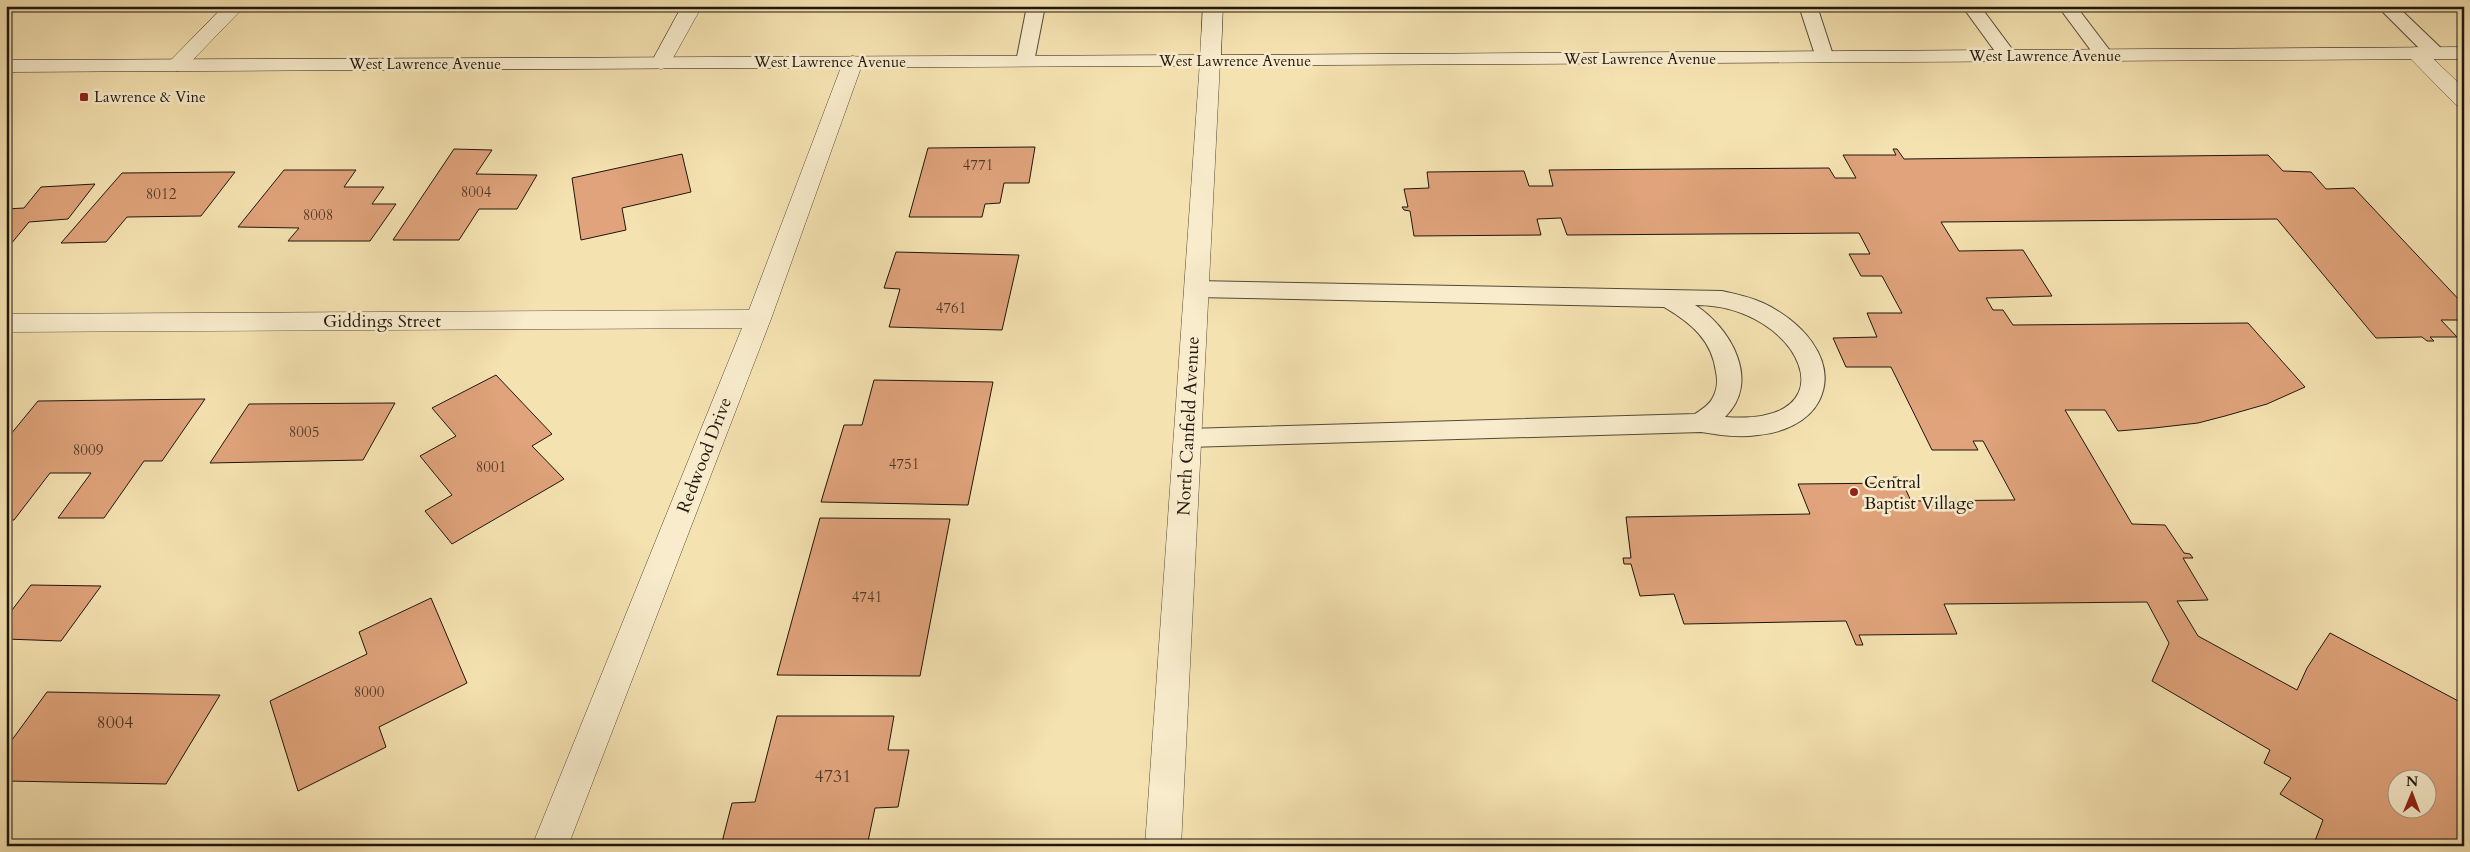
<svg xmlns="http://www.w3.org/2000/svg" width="2470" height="852" font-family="Cardo,serif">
  <rect width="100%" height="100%" fill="#f5e2b1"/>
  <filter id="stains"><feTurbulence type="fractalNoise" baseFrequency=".004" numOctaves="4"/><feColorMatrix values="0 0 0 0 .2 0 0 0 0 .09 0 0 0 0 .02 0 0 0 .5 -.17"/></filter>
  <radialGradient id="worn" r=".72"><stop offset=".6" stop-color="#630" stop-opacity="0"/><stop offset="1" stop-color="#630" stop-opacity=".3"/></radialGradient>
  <!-- building -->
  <g fill="#e0a37b" stroke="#1f160d" fill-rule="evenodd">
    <polygon points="346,6 397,6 395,8 344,8"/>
    <polygon points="1320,6 1411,6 1320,8"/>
    <polygon points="1035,147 1029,183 1004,183 1000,203 985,204 982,217 909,217 928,148"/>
    <polygon points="454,149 492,150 476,174 537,175 517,209 479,209 459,240 393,240"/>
    <path d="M 1893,149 L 1897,149 L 1904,159 L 2268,155 L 2283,171 L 2311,172 L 2326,189 L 2354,188 L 2464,305 L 2464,320 L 2441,320 L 2457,337 L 2430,337 L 2434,341 L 2427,341 L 2422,337 L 2376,338 L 2277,219 L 1941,222 L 1959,251 L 2023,250 L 2052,296 L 1986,298 L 1993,310 L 2003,310 L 2013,325 L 2248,323 L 2305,387 L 2267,404 L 2225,416 L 2198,423 L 2154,428 L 2118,431 L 2105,410 L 2065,410 L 2132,524 L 2165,525 L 2184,553 L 2190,554 L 2193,558 L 2183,558 L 2208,600 L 2177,601 L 2198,636 L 2297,690 L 2307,668 L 2330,633 L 2464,704 L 2464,846 L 2313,846 L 2323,820 L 2280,794 L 2291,778 L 2264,763 L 2270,750 L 2152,681 L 2169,643 L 2147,602 L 1944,604 L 1957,634 L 1859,635 L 1863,645 L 1856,645 L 1846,621 L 1684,624 L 1674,594 L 1640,596 L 1631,564 L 1624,564 L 1623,558 L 1631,558 L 1626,517 L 1810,514 L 1798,484 L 1896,483 L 1893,477 L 1900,477 L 1911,501 L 2015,500 L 1983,441 L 1973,441 L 1978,450 L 1932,450 L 1891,367 L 1846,367 L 1833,338 L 1877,337 L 1867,313 L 1902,313 L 1882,276 L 1861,276 L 1849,254 L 1870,254 L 1859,233 L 1567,235 L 1561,218 L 1537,219 L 1541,235 L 1414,236 L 1410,211 L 1404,210 L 1402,207 L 1408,207 L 1404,189 L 1429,188 L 1427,172 L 1524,171 L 1529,186 L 1553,186 L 1549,170 L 1829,168 L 1835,178 L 1856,178 L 1843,155 L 1896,155 ZM 2398,780 L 2428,780 L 2428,810 L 2398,810 Z"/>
    <polygon points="682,154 691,192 622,208 626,230 581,240 572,178"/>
    <polygon points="284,170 356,170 344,187 384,187 372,204 396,204 370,241 288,241 299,228 238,227"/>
    <polygon points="235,172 201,216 127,217 106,242 61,243 122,173"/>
    <polygon points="95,184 68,219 29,222 6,250 6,209 24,208 41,187"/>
    <polygon points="896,252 1019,255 1002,330 889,327 900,289 884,288"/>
    <polygon points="496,375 552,434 532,446 564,479 452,544 425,511 452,495 420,456 456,436 432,408"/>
    <polygon points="874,380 993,382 968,505 821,502 844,425 862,425"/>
    <polygon points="205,399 162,461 144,461 104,518 58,518 91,473 50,473 14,520 6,520 6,440 38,401"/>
    <polygon points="395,403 363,460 210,463 249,404"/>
    <polygon points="820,518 950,519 920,676 777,675"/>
    <polygon points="31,585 101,586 61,641 6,639 6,618"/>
    <polygon points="431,598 467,683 379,727 386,747 298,791 270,701 367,654 359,632"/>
    <polygon points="47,692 220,695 166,784 6,781 6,748"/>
    <polygon points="777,716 894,716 888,750 909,750 898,807 875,808 867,846 721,846 732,803 755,802"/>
  </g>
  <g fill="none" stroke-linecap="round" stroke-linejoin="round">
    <defs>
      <g id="lane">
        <polygon points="1027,6 1045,6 1034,62 1032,66 1018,66 1016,62"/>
        <polygon points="1799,6 1817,6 1834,58 1832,62 1818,62 1816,58"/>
        <polygon points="1962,6 1980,6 2018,57 2016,61 2002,61"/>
        <polygon points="2058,6 2076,6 2114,56 2112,60 2098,60"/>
        <polygon points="2377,6 2397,6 2443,50 2445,54 2443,58 2429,58"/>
        <path d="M 1196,281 L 1722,291 C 1736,294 1750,297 1763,303 C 1798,319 1840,359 1819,401 C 1808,422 1782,433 1758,435 C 1739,438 1720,435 1701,432 L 1188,447 L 1179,445 L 1175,438 L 1179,431 L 1188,429 L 1695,414 C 1701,410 1709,405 1712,399 C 1717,391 1718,381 1716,372 C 1712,340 1691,323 1664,307 L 1196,297 L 1188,294 L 1185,289 L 1188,284 ZM 1695,305 C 1800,304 1856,427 1725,417 C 1762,381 1730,327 1695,305 Z"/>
      </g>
      <g id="street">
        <polygon points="224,6 245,6 184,69 177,71 170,69 167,65 170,61"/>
        <polygon points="682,6 702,6 668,67 661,69 654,67 651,63"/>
        <polygon points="2416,47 2423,49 2464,88 2464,106 2456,105 2409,57 2406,53 2409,49"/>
        <polygon points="1210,55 1217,57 1220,61 1181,846 1145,846 1200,61 1203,57"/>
        <polygon points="853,56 860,58 863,62 771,319 568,846 532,846 742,328 6,332 6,314 749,310 843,62 846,58"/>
      </g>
      <polygon id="secondary" points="1203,6 1223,6 1221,55 2464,47 2464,59 6,72 6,60 1200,55"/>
    </defs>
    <!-- lane casing -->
    <use href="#lane" stroke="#544936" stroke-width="2"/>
    <!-- street casing -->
    <use href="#street" stroke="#544936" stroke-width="1"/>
    <!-- secondary casing -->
    <use href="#secondary" stroke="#1f160d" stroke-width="1"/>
    <!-- lane -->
    <use href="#lane" fill="#f8eccc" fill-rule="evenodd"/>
    <!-- street -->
    <use href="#street" fill="#f8eccc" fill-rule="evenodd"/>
    <!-- secondary -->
    <use href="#secondary" fill="#f8eccc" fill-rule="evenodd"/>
  </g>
  <!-- markers -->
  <g fill="#8f2418" stroke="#f8eccc" stroke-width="2">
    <rect x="79" y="92" width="10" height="10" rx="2.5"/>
    <circle cx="1854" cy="492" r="5"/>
  </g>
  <g text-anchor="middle" stroke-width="5" stroke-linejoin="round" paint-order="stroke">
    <!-- far-street labels -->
    <g font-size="15" fill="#1f160d" stroke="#f8eccc">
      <text x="2045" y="61">West Lawrence Avenue</text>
      <text x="1640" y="64">West Lawrence Avenue</text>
      <text x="1235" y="66">West Lawrence Avenue</text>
      <text x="830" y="67">West Lawrence Avenue</text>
      <text x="425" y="69">West Lawrence Avenue</text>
    </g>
    <!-- far-poi labels -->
    <g font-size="15" fill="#1f160d" stroke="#f8eccc" text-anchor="start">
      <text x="94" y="102">Lawrence &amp; Vine</text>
    </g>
    <!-- number labels -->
    <g font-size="15" fill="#4f3928">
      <text x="978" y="170">4771</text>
      <text x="476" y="197">8004</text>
      <text x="161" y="199">8012</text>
      <text x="318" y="220">8008</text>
      <text x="951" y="313">4761</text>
      <text x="304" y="437">8005</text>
      <text x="88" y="455">8009</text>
      <text x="904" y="469">4751</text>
      <text x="491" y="472">8001</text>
      <text x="867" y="602">4741</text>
      <text x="369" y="697">8000</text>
    </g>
    <!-- street labels -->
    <g font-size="18" fill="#1f160d" stroke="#f8eccc">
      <text x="382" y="327">Giddings Street</text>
      <text transform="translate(1188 426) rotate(-87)" y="6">North Canfield Avenue</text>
      <text transform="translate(704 455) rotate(-69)" y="6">Redwood Drive</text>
    </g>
    <!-- poi labels -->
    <g font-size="18" fill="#1f160d" stroke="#f8eccc" text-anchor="start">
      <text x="1864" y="488">Central<tspan x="1864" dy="21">Baptist Village</tspan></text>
    </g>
    <!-- near-number labels -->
    <g font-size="18" fill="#4f3928">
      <text x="115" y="728">8004</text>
      <text x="833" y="782">4731</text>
    </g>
  </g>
  <!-- margin -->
  <rect width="2470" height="852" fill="none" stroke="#f5e2b1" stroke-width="25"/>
  <rect x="8" y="8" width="2455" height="837" fill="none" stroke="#1f160d" stroke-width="2.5"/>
  <rect x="12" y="12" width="2445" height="827" fill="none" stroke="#1f160d"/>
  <!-- north arrow -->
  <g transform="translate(2412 794) rotate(1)"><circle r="24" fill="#f8eccc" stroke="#a19680"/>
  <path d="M0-4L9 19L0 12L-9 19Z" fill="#8f2418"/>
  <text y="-8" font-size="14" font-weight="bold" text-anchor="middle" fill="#1f160d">N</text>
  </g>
  <rect width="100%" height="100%" filter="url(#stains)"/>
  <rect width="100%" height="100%" fill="url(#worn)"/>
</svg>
